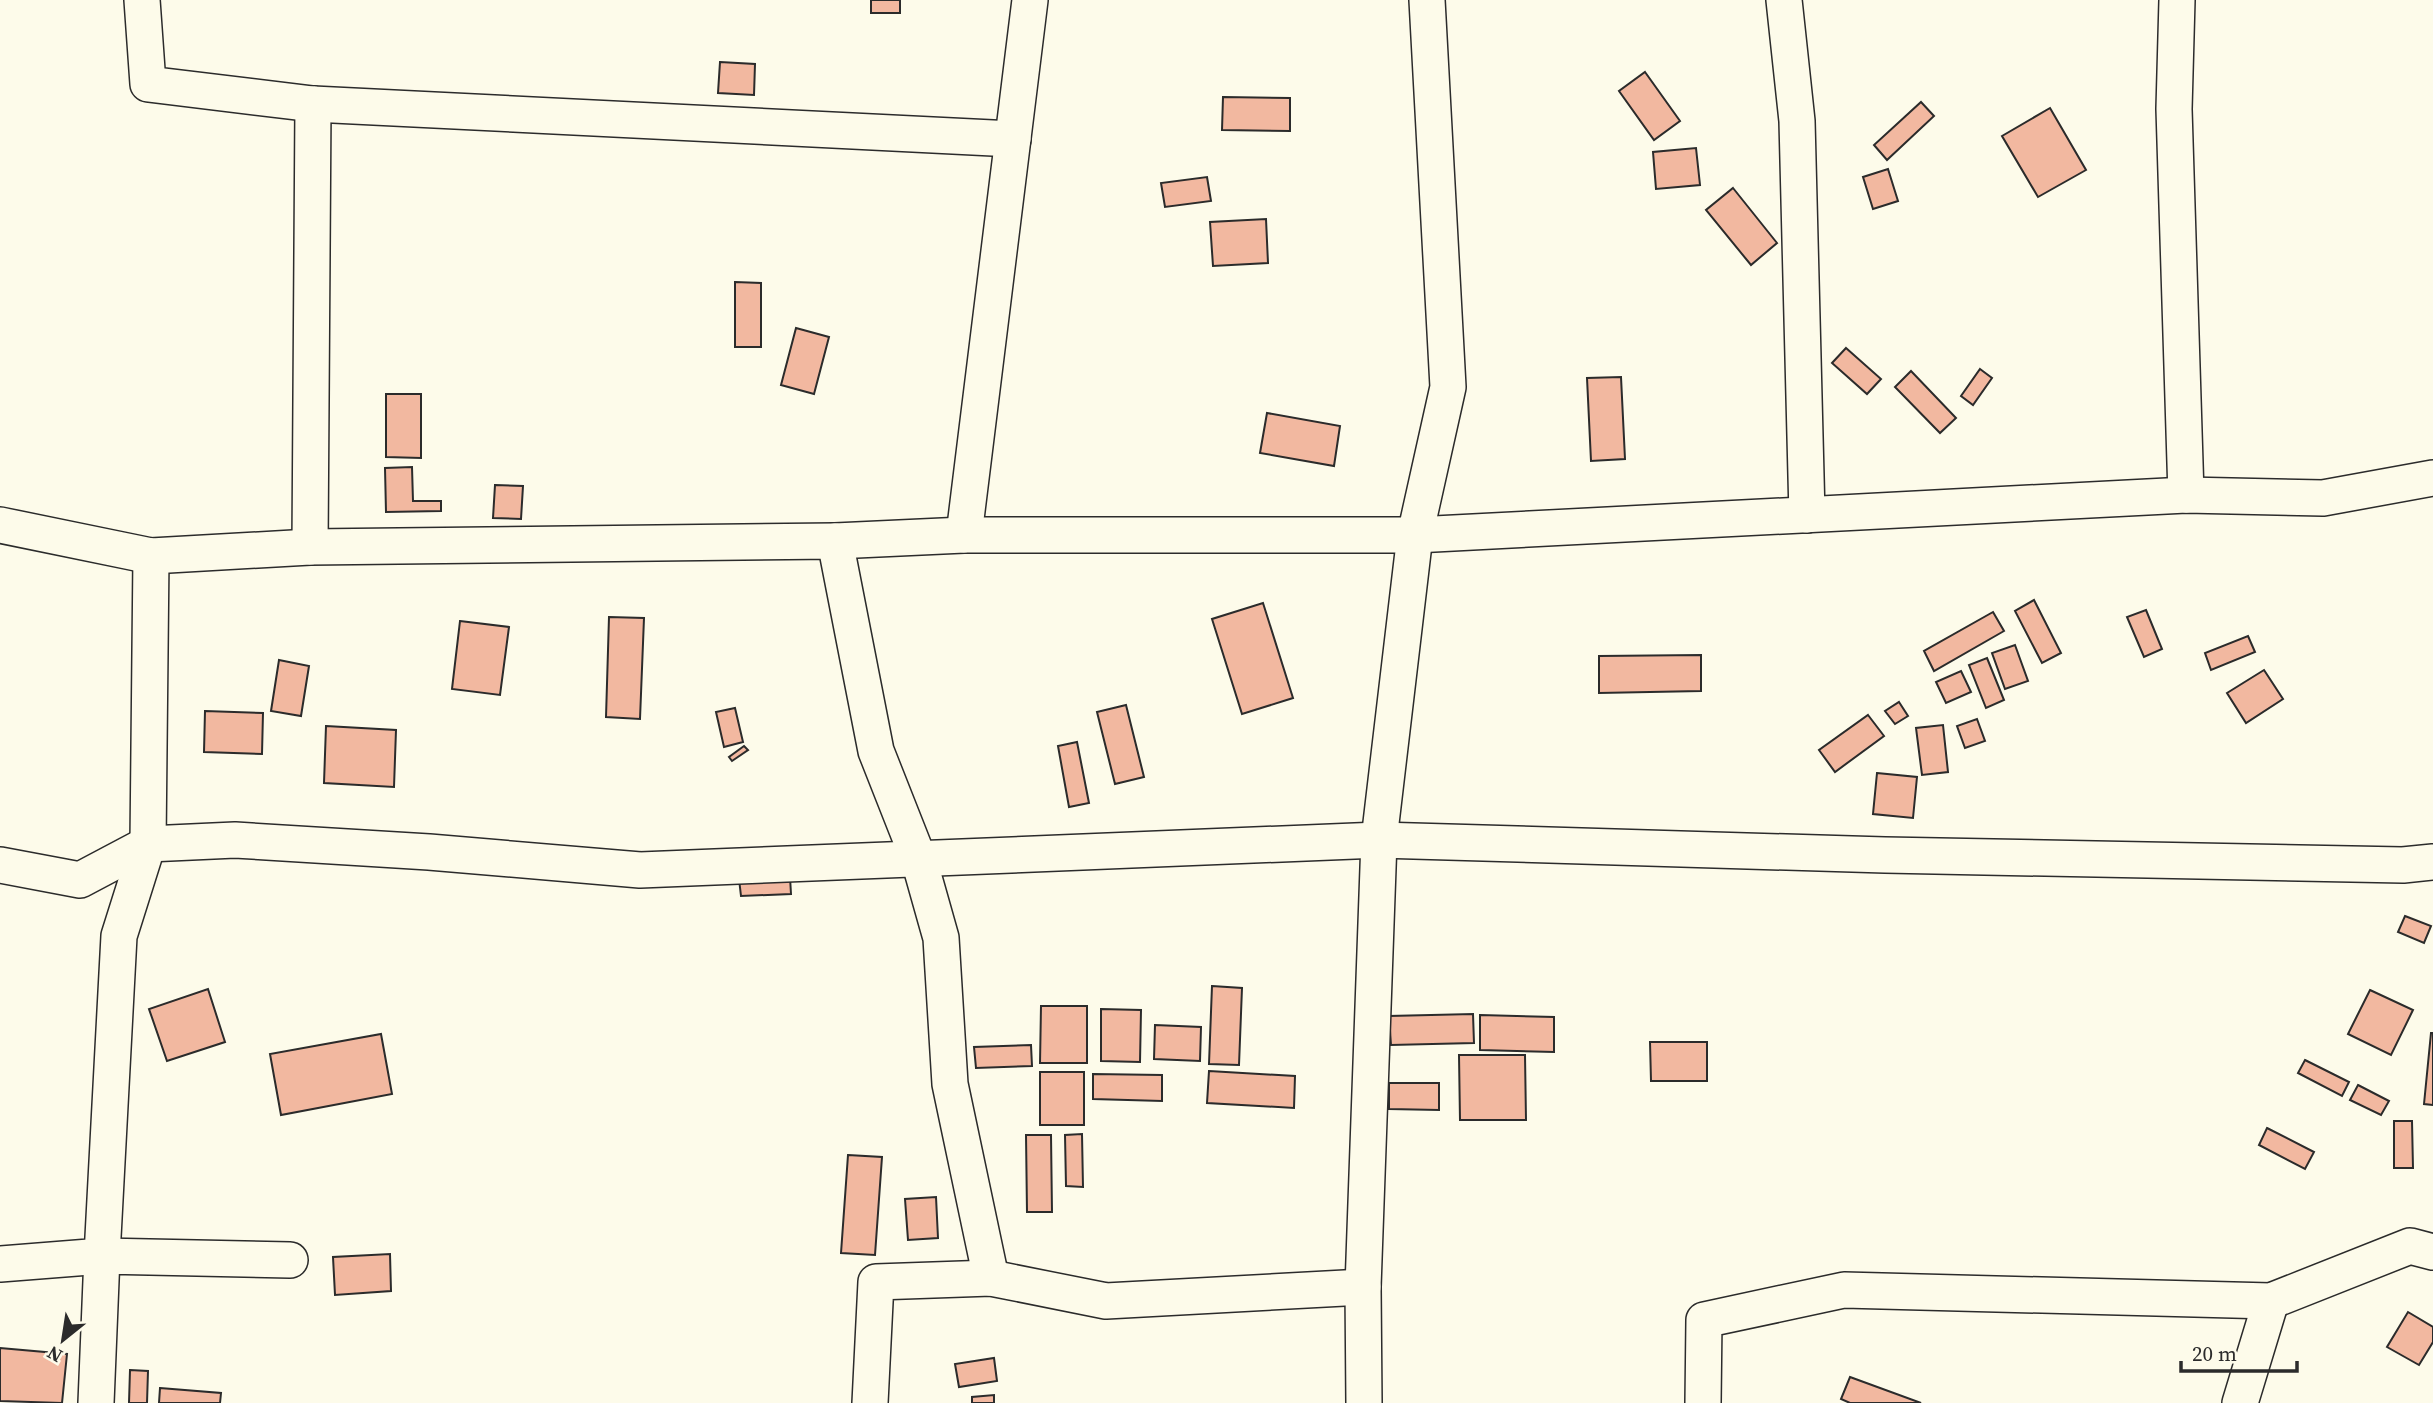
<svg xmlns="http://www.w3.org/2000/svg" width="2433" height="1403" font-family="'Source Serif 4',serif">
  <rect width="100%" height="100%" fill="#fdfbea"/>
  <!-- building -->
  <g fill="#f2b8a0" stroke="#2b2b2b" stroke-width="2">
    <rect x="871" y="0" width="29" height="13"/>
    <polygon points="720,62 755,64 754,95 718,93"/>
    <polygon points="1645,72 1680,121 1654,140 1619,91"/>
    <polygon points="1223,97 1290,98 1290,131 1222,130"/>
    <polygon points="1921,102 1934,116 1887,160 1874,145"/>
    <polygon points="2050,108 2086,170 2038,197 2002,136"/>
    <polygon points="1696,148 1700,185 1656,189 1653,152"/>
    <polygon points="1888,169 1898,201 1873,209 1863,177"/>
    <polygon points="1207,177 1211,201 1165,207 1161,183"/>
    <polygon points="1733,188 1777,243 1751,265 1706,210"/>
    <polygon points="1266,219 1268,263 1213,266 1210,222"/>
    <polygon points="735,282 761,283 761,347 735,347"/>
    <polygon points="796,328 829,337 814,394 781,385"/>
    <polygon points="1846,348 1881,379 1867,394 1832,363"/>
    <polygon points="1980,369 1992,378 1973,405 1961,396"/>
    <polygon points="1911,371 1956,418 1940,433 1895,387"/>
    <polygon points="1621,377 1625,459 1591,461 1587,378"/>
    <polygon points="386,394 421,394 421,458 386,457"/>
    <polygon points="1267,413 1340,426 1334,466 1260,453"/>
    <polygon points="412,467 413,501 441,501 441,511 386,512 385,468"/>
    <polygon points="495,485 523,486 521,519 493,518"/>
    <polygon points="2034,600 2061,653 2042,663 2015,611"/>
    <polygon points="1263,603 1293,698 1242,714 1212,619"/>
    <polygon points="2146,610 2162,649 2144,657 2127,617"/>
    <polygon points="1993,612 2004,631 1934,671 1924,651"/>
    <polygon points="609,617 644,618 640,719 606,717"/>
    <polygon points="460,621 509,627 500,695 452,689"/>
    <polygon points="2248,636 2255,652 2211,670 2205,653"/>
    <polygon points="2015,645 2028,681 2005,689 1992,653"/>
    <polygon points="1701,655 1701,691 1599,693 1599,656"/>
    <polygon points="1987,658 2004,700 1986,708 1969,665"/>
    <polygon points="279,660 309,666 301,716 271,711"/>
    <polygon points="2264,670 2283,699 2246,723 2227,693"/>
    <polygon points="1961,671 1971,692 1946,703 1936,682"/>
    <polygon points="1899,702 1908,716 1895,724 1885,711"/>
    <polygon points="1126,705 1144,777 1115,784 1097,712"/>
    <polygon points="735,708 743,742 724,747 716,712"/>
    <polygon points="205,711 263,713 262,754 204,752"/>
    <polygon points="1868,715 1884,736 1835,772 1819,750"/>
    <polygon points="1977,719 1985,741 1965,748 1957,726"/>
    <polygon points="1943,725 1948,772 1922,775 1916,728"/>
    <polygon points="326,726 396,730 394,787 324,783"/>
    <polygon points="1077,742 1089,803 1069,807 1058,746"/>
    <polygon points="744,746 748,750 732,761 729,757"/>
    <polygon points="1877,773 1917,777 1913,818 1873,814"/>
    <polygon points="790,877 791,894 741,896 739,879"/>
    <polygon points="2405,916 2431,926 2424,943 2398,932"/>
    <polygon points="1212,986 1242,988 1239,1065 1209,1064"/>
    <polygon points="208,989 225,1042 167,1061 149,1009"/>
    <polygon points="2370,990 2413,1010 2391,1055 2348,1034"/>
    <polygon points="1041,1006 1087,1006 1087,1063 1040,1063"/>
    <polygon points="1101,1009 1141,1010 1140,1062 1101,1061"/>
    <polygon points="1473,1014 1474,1043 1391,1045 1389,1016"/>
    <polygon points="1480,1015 1554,1017 1554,1052 1480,1050"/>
    <polygon points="1155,1025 1201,1027 1200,1061 1154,1059"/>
    <polygon points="2431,1033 2433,1033 2433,1105 2424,1104"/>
    <polygon points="381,1034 392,1094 281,1115 270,1054"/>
    <polygon points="1650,1042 1707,1042 1707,1081 1651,1081"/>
    <polygon points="1031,1045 1032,1066 976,1068 974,1047"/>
    <polygon points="1459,1055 1525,1055 1526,1120 1460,1120"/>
    <polygon points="2305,1060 2349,1082 2342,1096 2298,1073"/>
    <polygon points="1209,1071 1295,1076 1294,1108 1207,1103"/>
    <rect x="1040" y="1072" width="44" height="53"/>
    <polygon points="1093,1074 1162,1075 1162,1101 1093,1099"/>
    <polygon points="1389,1083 1439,1083 1439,1110 1389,1109"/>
    <polygon points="2358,1085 2389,1101 2381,1115 2350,1100"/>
    <polygon points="2394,1121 2412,1121 2413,1168 2394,1168"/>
    <polygon points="2267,1128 2314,1152 2305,1169 2259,1145"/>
    <polygon points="1082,1134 1083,1187 1066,1186 1065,1135"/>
    <polygon points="1026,1135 1051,1135 1052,1212 1027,1212"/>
    <polygon points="848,1155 882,1157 875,1255 841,1253"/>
    <polygon points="936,1197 938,1238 908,1240 905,1199"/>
    <polygon points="390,1254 391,1291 335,1295 333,1257"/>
    <polygon points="2408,1312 2433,1327 2433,1342 2419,1365 2387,1347"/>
    <polygon points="0,1348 67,1354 62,1403 0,1401"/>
    <polygon points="994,1358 997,1381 959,1387 955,1364"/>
    <polygon points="130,1370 148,1371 147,1403 129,1403"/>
    <polygon points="1850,1377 1921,1403 1850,1403 1841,1399"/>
    <polygon points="160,1388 221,1393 220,1403 159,1403"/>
    <polygon points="994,1395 994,1403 972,1403 972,1397"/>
  </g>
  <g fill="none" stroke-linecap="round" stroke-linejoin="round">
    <defs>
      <g id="street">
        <polyline points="142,0 148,84 313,104 1013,139"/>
        <polyline points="1784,0 1797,121 1807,515"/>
        <polyline points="2177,0 2174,109 2186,495"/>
        <polyline points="0,525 151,556 310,547 835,541 876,751 919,860 941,938 950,1084 991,1278"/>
        <polyline points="964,535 1030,0"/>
        <polyline points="835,541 964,535 1415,535 2186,495 2323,498 2433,478"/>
        <polyline points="310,547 313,104"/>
        <polyline points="0,865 80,880 148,844 235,840 429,852 640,870 1379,840 1885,855 2403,865 2433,862"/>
        <polyline points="0,1264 102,1256 119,936 148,844 151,556"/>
        <polyline points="96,1403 102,1256 290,1260"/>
        <polyline points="870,1403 876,1282 991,1278 1106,1301 1363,1287"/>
        <polyline points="1364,1403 1363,1287 1379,840 1415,535 1448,387 1427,0"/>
        <polyline points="1703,1403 1704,1320 1844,1290 2271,1301 2410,1246 2433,1252"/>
        <polyline points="2240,1403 2271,1301"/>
      </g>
    </defs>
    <!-- street casing -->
    <use href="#street" stroke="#2b2b2b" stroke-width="38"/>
    <!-- street -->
    <use href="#street" stroke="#fdfbea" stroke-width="35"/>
  </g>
  <!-- north arrow -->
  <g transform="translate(63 1340) rotate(210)" stroke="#fdfbea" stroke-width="5" paint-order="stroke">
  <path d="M0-5L12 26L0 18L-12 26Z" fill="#2b2b2b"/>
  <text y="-10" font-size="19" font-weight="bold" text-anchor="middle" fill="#2b2b2b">N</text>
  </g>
  <!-- scale -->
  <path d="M2181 1361v10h116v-10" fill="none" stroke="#2b2b2b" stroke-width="3.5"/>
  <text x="2192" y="1361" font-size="21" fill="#2b2b2b" stroke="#fdfbea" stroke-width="5" paint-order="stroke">20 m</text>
</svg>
